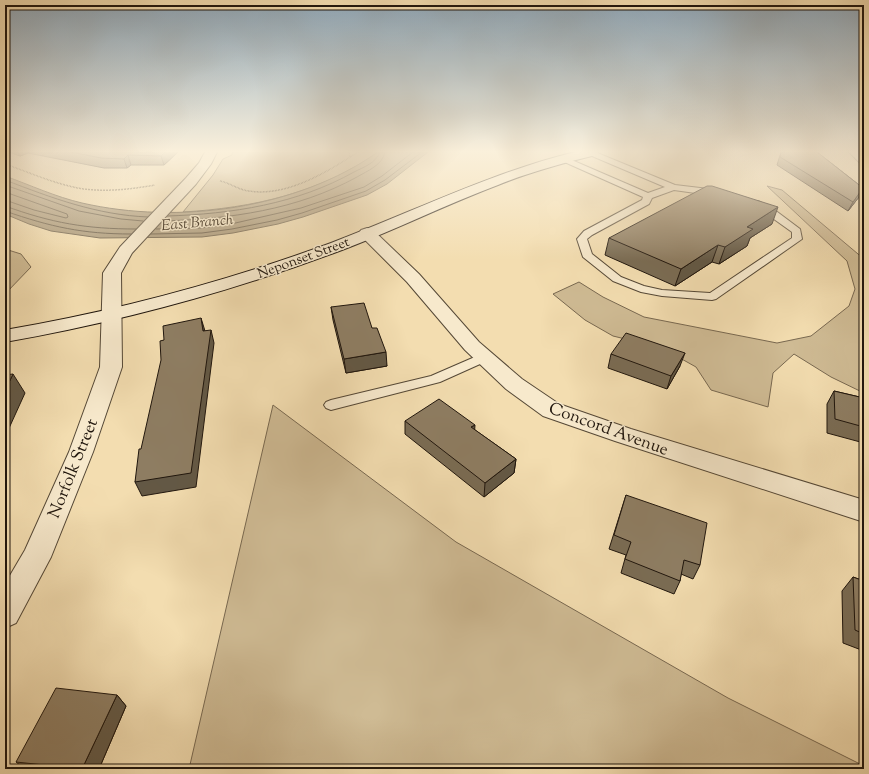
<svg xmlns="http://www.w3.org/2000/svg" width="869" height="774" font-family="'Sorts Mill Goudy',serif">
  <rect width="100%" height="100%" fill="#f3ddb0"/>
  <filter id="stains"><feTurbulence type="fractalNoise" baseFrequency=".005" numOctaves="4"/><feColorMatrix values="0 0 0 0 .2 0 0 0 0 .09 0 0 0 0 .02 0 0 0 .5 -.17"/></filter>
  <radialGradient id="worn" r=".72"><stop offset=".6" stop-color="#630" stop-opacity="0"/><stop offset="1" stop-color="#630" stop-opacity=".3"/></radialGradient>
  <!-- green -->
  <g fill="#cfbb94" stroke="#786850">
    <path d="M 232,152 L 378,152 C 321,193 252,208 183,212 L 213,175 L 223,159 L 232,155 Z"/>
    <polygon points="767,186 782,190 864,259 864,393 831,377 794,354 773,373 768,407 711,390 696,367 662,348 613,336 585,320 553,294 579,282 603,297 644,317 777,343 811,336 849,306 855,289 847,261"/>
    <polygon points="5,249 21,254 31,267 5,294"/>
    <polygon points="273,405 456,542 728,698 864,766 864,769 189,769"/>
  </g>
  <!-- water -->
  <path fill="#ab9979" stroke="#73654e" d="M 378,152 L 428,152 L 387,184 L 367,195 L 303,217 L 278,224 L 233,233 L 202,237 L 100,238 L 51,231 L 29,224 L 5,214 L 5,176 C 30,185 56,197 82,203 C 178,225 297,209 378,152 Z"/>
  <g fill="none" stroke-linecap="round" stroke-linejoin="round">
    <!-- shore -->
    <g stroke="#665843" stroke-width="1">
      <path d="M 5,180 C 52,198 97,215 148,217"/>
      <polyline points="5,185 79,211 121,219 143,221"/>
      <polyline points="5,192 67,214 68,217 66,218 34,210 5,200"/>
      <path d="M 5,206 C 52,223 86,229 136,229"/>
      <path d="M 5,211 C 51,227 83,234 131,234"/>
      <path d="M 167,216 C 232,214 297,204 354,172 C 364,167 376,163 380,152"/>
      <path d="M 163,221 C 230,219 297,210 357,177 C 367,171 383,165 385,152"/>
      <polyline points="156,229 201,228 231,224 301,208 364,187 382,176 413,152"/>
      <polyline points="151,234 202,233 232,229 277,220 302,213 366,191 385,180 422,152"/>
    </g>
    <defs>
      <g id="service">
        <polygon points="595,152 675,185 717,190 721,193 717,196 674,190 652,198 649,204 592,235 587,239 592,254 621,277 644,286 662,290 710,293 792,238 792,232 753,204 758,201 772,208 800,229 802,239 716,299 712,300 662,296 641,292 613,281 583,257 577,239 584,231 642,200 643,197 560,160 564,158 567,158 648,193 665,187 585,153"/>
        <polygon points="484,353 489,354 491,357 489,360 440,382 331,410 326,408 324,405 326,402 331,400 431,376"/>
      </g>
      <g id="minor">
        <polygon points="205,152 217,152 211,164 196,184 132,253 121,273 122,367 93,452 51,557 16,623 5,628 5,584 25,550 69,452 100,367 103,273 120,247 186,178 199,163"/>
        <polygon points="849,152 863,152 864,164 860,163"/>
        <polygon points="367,228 373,230 419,274 479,342 522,379 559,404 631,429 864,500 864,522 615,441 543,416 506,389 465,350 407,282 361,236 359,233 361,230"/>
      </g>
      <path id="secondary" d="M 575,152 L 598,152 L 596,155 C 563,163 530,172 498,185 C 445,205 395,230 342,250 C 233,291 120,322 5,342 L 5,330 C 116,311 225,282 331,243 C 413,212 490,173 575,152 Z"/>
    </defs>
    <!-- service casing -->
    <use href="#service" stroke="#554836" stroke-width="2"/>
    <!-- minor casing -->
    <use href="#minor" stroke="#554836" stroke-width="2"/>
    <!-- secondary casing -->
    <use href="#secondary" stroke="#20160d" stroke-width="2"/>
    <!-- path -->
    <g stroke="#20160d" stroke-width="1.5" stroke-dasharray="0.5 1" stroke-linecap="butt">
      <polyline points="349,152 350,157"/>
      <path d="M 5,164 C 31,173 57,185 84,189 C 108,192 132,189 155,185"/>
      <path d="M 220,181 C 230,183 239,190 249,191 C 287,197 327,172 358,152"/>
    </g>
    <!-- service -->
    <use href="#service" fill="#f7e9cc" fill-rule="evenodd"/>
    <!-- minor -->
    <use href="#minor" fill="#f7e9cc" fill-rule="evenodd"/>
    <!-- secondary -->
    <use href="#secondary" fill="#f7e9cc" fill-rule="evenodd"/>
  </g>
  <!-- wall -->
  <g fill="#7a6c54" stroke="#20160d">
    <polygon points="9,152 178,152 164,165 131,165 127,168 104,168 28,153 20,156"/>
    <polygon points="781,152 817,152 863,188 859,197 848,211 777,165"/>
    <polygon points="772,224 750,238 747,246 719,264 712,262 675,286 605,255 609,238"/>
    <polygon points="331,307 372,328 387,366 346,373 333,320"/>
    <polygon points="611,354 680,366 667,389 608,368"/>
    <polygon points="834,391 864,398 864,443 827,433 827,404"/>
    <polygon points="405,421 475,430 516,459 514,473 484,497 405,434"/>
    <polygon points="626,495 700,565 693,579 681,574 680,581 674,594 621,573 626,555 609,549"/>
    <polygon points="853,577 864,581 864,656 864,651 843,643 842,591"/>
    <polygon points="117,695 126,706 99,769 25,769 16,762"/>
  </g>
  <!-- shaded-wall -->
  <g fill="#635845" stroke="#20160d">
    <polygon points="18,152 28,152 28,153 20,156"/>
    <polygon points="165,152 178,152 164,165 161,156"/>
    <polygon points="128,155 131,165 127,168 124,159"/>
    <polygon points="863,188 859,197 848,211 853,202"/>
    <polygon points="778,207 772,224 750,238 747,246 719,264 725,247 747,227"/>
    <polygon points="718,245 712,262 675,286 681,269"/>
    <polygon points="201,318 205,331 203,331"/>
    <polygon points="211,330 214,343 196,487 142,496 135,482"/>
    <polygon points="386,352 387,366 346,373 344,359"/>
    <polygon points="685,353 680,366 667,389 671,376"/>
    <polygon points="13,374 25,393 5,437 5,391"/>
    <polygon points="475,425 474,439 471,427"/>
    <polygon points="516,459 514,473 484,497 485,483"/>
    <polygon points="117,695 126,706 99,769 82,769"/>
  </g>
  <!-- building -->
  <g fill="#8e7d62" stroke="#20160d">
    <polygon points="71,152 165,152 161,156 128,155 124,159 101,158"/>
    <polygon points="781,152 817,152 863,188 853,202 780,157"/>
    <polygon points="707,186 712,186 778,207 747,227 753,229 725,247 718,245 681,269 609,238"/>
    <polygon points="364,303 372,328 377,328 386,352 344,359 331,307"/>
    <polygon points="201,318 203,331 211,330 191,473 135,482 139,449 141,449 161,360 160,341 164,340 163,326"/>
    <polygon points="626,333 685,353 671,376 611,354"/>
    <polygon points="13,374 5,391 5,375"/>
    <polygon points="834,391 864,398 864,427 835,419"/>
    <polygon points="439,399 475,425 471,427 516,459 485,483 405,421"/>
    <polygon points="626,495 707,523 700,565 684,560 680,581 625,559 631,542 614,535"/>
    <polygon points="853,577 864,581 864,634 855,630"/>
    <polygon points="56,688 117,695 82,769 16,762"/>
  </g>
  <!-- sky -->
  <linearGradient id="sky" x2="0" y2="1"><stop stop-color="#8fa9bc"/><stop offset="0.58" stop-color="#faf0db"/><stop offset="1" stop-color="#faf0db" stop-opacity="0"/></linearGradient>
  <rect width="869" height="261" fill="url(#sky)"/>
  <g text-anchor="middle" stroke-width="3" stroke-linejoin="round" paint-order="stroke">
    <!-- far-street labels -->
    <g font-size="14" fill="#20160d" stroke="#f7e9cc">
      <text transform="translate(303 257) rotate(-20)" y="5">Neponset Street</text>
    </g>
    <!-- far-water labels -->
    <g font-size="15" font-style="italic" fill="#584a38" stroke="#f7e9cc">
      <text transform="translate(197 222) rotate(-5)" y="5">East Branch</text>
    </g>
    <!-- street labels -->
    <g font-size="17" fill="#20160d" stroke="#f7e9cc">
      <text transform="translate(609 428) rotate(20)" y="6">Concord Avenue</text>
      <text transform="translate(72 468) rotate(-68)" y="6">Norfolk Street</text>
    </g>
  </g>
  <!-- margin -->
  <rect width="869" height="774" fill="none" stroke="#f3ddb0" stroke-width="20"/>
  <rect x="6" y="6" width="857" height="762" fill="none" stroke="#20160d" stroke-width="2"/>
  <rect x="10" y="10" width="849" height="754" fill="none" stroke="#20160d"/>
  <rect width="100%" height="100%" filter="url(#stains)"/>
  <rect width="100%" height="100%" fill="url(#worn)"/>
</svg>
